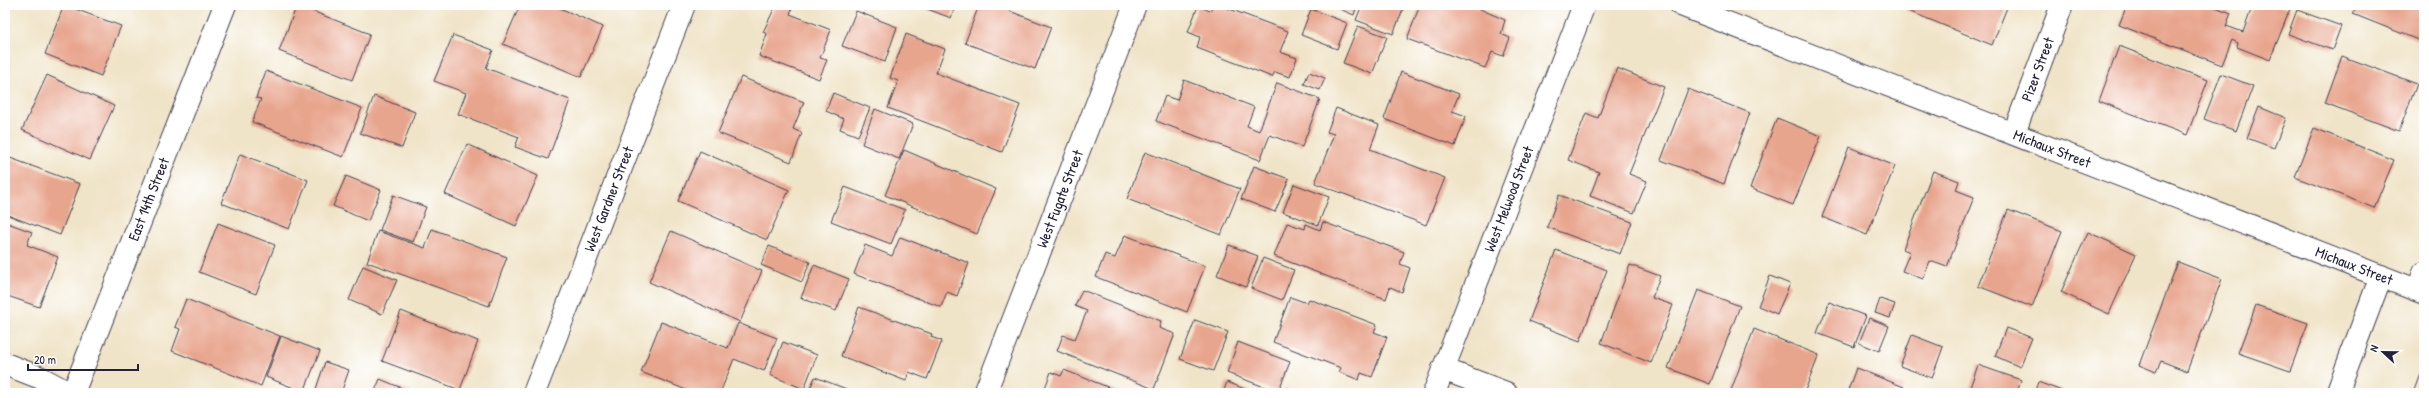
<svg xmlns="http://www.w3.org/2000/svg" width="2429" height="398" font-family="'Patrick Hand',sans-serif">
  <rect width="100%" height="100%" fill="#fff"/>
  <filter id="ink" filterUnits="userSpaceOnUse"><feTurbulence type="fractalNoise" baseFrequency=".025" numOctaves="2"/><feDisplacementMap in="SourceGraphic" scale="8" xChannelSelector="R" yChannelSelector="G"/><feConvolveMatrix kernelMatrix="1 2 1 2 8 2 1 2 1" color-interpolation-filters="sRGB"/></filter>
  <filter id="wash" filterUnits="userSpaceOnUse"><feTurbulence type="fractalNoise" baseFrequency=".012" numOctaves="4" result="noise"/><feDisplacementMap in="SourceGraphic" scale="16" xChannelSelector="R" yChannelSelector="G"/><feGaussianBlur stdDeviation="0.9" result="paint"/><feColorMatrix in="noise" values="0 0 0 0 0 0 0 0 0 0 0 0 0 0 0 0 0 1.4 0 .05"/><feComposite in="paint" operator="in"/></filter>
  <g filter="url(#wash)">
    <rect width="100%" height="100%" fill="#f0e4c8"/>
    <g id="blocks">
      <!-- building -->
      <g fill="#e8a58e">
        <polygon points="64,5 121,26 101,76 45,54"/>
        <polygon points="297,5 370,34 352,80 279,51"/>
        <polygon points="520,5 553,5 603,27 581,77 503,44"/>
        <polygon points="776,5 793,7 790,14 831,30 820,58 827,60 819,79 759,56 767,34 763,32"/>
        <polygon points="917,5 956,5 951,18"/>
        <polygon points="979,5 994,5 1051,27 1035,69 965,43"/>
        <polygon points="1213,5 1219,5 1288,31 1280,52 1297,58 1290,77 1275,72 1272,77 1197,48 1200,37 1188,32 1198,6 1210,11"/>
        <polygon points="1330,5 1357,5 1354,15"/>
        <polygon points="1362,5 1405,5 1393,34 1356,20"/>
        <polygon points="1420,5 1471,5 1505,20 1501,34 1510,38 1503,56 1492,52 1485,68 1407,39"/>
        <polygon points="1908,5 2008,5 1992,45 1906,10"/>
        <polygon points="2127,5 2210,5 2231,13 2226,26 2243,32 2253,5 2278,5 2290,9 2270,60 2237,47 2238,43 2232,40 2222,65 2119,25"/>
        <polygon points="2357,5 2424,5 2423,42 2353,14"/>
        <polygon points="1311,9 1347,23 1337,49 1301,35"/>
        <polygon points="2297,10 2341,26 2332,50 2288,34"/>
        <polygon points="856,11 897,27 885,62 842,46"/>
        <polygon points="1358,26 1387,37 1372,74 1343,63"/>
        <polygon points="906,34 945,49 936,73 1020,105 1002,152 888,108 898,81 890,78"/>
        <polygon points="453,35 493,50 486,68 570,100 548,159 515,147 519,137 458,114 466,93 434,81"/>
        <polygon points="2119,46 2208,80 2187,135 2099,101"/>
        <polygon points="2342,56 2417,84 2399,131 2325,103"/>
        <polygon points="1617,68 1664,87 1629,174 1647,181 1634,213 1590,196 1599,172 1568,160 1586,113 1598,118"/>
        <polygon points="266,71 362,108 343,157 252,122 261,99 256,98"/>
        <polygon points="1309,72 1325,78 1320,90 1304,84"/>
        <polygon points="1401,72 1459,94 1452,111 1466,116 1455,146 1384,119"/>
        <polygon points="2221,74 2253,86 2236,131 2204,119"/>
        <polygon points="47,75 114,106 90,160 22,130"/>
        <polygon points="741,77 804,102 793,129 802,133 791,162 718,133"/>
        <polygon points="1184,80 1254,107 1247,126 1259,131 1277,83 1320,99 1302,147 1270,135 1260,160 1156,121 1165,96 1177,100"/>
        <polygon points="1688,89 1750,113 1724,184 1661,160"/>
        <polygon points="833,93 870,108 858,136 840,129 844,119 826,111"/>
        <polygon points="374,96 415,112 402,148 360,133"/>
        <polygon points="2259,107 2286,118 2274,148 2247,138"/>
        <polygon points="1336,108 1379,125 1370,149 1445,178 1426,225 1315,183 1334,134 1327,132"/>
        <polygon points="875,109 913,124 899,159 862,144"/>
        <polygon points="1777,118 1821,136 1793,205 1750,188"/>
        <polygon points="2314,128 2394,160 2374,208 2295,177"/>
        <polygon points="467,144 538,176 516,226 445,194"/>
        <polygon points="1849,147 1895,166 1867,235 1822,217"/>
        <polygon points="904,150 996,189 977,234 885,195"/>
        <polygon points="700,151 789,190 767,240 678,201"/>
        <polygon points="1145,152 1240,189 1221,235 1127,199"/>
        <polygon points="240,154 308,180 289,229 221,203"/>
        <polygon points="5,156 80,184 60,235 5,214"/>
        <polygon points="1254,166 1289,179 1275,212 1241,199"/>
        <polygon points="1933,171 1959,181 1956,190 1974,197 1947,267 1930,261 1923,279 1902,271 1910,252 1903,249"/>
        <polygon points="346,176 381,190 368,221 333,206"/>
        <polygon points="1294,184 1329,197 1318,225 1283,212"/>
        <polygon points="845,187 905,210 891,244 831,221"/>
        <polygon points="393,195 426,207 413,242 380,230"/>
        <polygon points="1559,195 1632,222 1620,254 1547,227"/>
        <polygon points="2008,210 2062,231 2032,307 1978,286"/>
        <polygon points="5,222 32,232 27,245 58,257 39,307 5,295"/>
        <polygon points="1323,222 1404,252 1400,264 1410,268 1402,292 1390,287 1386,299 1274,256 1287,223 1305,229 1306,224 1320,230"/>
        <polygon points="218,223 275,245 256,294 199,272"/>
        <polygon points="432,229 507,257 489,306 367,262 378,231 425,248"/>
        <polygon points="671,231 762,271 740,322 649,282"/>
        <polygon points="2088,232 2136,254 2109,314 2061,292"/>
        <polygon points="1125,235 1205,266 1187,312 1096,277 1105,254 1115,258"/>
        <polygon points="900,237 969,263 957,296 947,292 941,307 854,274 865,245 892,256"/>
        <polygon points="1229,245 1258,256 1246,287 1217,275"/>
        <polygon points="769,246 810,262 802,282 761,265"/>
        <polygon points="1556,250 1607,270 1580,341 1529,321"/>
        <polygon points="1263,258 1294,270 1282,300 1251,288"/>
        <polygon points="2178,262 2222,279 2187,371 2161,361 2156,372 2139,365"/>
        <polygon points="814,265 849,279 836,311 801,298"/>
        <polygon points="1630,265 1660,276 1652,298 1673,305 1651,363 1601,343"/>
        <polygon points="363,266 397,280 382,314 349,300"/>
        <polygon points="1770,276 1790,284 1777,314 1758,306"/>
        <polygon points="1082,290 1161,321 1159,328 1175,334 1154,389 1057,351 1063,335 1075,339 1087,311 1075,306"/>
        <polygon points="1698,290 1740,306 1710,384 1668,368"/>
        <polygon points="1290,297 1307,303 1309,299 1377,325 1374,332 1387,337 1372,377 1361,373 1359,380 1339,372 1341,368 1273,342"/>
        <polygon points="186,299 280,336 261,386 172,351 180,329 175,327"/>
        <polygon points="1880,299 1895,304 1890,318 1875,313"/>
        <polygon points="1829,302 1866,316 1854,347 1817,333"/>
        <polygon points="2256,305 2308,323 2290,371 2238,353"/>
        <polygon points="859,307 932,334 931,337 942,341 927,379 909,372 906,381 841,356"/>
        <polygon points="401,311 478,341 460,390 382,361"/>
        <polygon points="1869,318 1889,326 1879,351 1859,343"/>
        <polygon points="1195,320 1228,332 1213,371 1180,359"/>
        <polygon points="661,322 728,348 738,323 777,338 764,371 734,359 720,393 694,393 641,372"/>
        <polygon points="2006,328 2032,338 2020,367 1995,356"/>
        <polygon points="1754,329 1819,355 1804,393 1730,393"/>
        <polygon points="1912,335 1943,347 1932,378 1900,366"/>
        <polygon points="281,336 320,351 304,392 266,377"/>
        <polygon points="783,342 817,355 804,389 770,375"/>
        <polygon points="1238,342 1290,362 1278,392 1227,373"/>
        <polygon points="325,362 349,370 341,393 315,392"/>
        <polygon points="1978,365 2021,380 2017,393 1968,393"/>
        <polygon points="2424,366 2424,393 2414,393"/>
        <polygon points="1856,368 1904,387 1901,393 1847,393"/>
        <polygon points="1064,370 1123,393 1043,393 1051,372 1061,376"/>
        <polygon points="815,377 857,393 808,393"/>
        <polygon points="380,379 414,393 374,393"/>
        <polygon points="1227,382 1255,393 1223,393"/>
        <polygon points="2038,382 2067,393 2034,393"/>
        <polygon points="1285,388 1299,393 1283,393"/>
      </g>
    </g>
  </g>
  <g filter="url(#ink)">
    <use href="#blocks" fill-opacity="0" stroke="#413f50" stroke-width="1"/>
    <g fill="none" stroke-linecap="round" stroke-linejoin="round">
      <defs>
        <g id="minor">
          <path id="s1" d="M 2014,133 L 2062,5"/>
          <polyline points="2418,290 2424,273"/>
          <polyline points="5,364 41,378 69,393"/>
          <polyline points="1443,369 1506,393"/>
          <path id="s2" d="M 534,393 L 684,5"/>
          <path id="s3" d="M 985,393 L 1135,5"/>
          <path id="s4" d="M 1434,393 L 1584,5"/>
          <polyline points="2337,393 2381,276"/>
        </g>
        <g id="tertiary">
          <path id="s5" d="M 1681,5 L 2424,293"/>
          <path id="s6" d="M 73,393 L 225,5"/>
        </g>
      </defs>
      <!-- minor casing -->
      <use href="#minor" stroke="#413f50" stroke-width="24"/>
      <!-- tertiary casing -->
      <use href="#tertiary" stroke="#413f50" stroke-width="24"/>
      <!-- minor -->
      <use href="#minor" stroke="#fff" stroke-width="22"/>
      <!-- tertiary -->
      <use href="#tertiary" stroke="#fff" stroke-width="22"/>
    </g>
  </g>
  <g text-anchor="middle" stroke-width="4" stroke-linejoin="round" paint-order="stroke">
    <!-- street labels -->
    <g font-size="15" fill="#22223b" stroke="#fff">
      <text dy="5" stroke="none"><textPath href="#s1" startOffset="68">Pizer Street</textPath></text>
      <text dy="5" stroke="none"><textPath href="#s5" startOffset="398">Michaux Street</textPath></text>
      <text dy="5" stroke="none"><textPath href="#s6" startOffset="208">East 14th Street</textPath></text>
      <text dy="5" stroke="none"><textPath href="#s2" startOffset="208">West Gardner Street</textPath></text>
      <text dy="5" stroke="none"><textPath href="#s3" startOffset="208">West Fugate Street</textPath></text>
      <text dy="5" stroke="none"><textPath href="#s4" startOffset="208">West Melwood Street</textPath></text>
      <text dy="5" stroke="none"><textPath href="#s5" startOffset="722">Michaux Street</textPath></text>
    </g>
  </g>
  <!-- margin -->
  <rect width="2429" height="398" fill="none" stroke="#fff" stroke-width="20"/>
  <!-- north arrow -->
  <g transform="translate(2383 352) rotate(292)" stroke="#ffffff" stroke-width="3" paint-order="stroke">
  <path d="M0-3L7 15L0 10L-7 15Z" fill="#22223b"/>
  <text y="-6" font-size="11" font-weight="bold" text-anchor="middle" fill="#22223b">N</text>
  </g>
  <!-- scale -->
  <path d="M28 364v6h110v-6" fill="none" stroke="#22223b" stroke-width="2"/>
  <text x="34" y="364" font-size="12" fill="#22223b" stroke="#ffffff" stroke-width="3" paint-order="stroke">20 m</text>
</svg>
